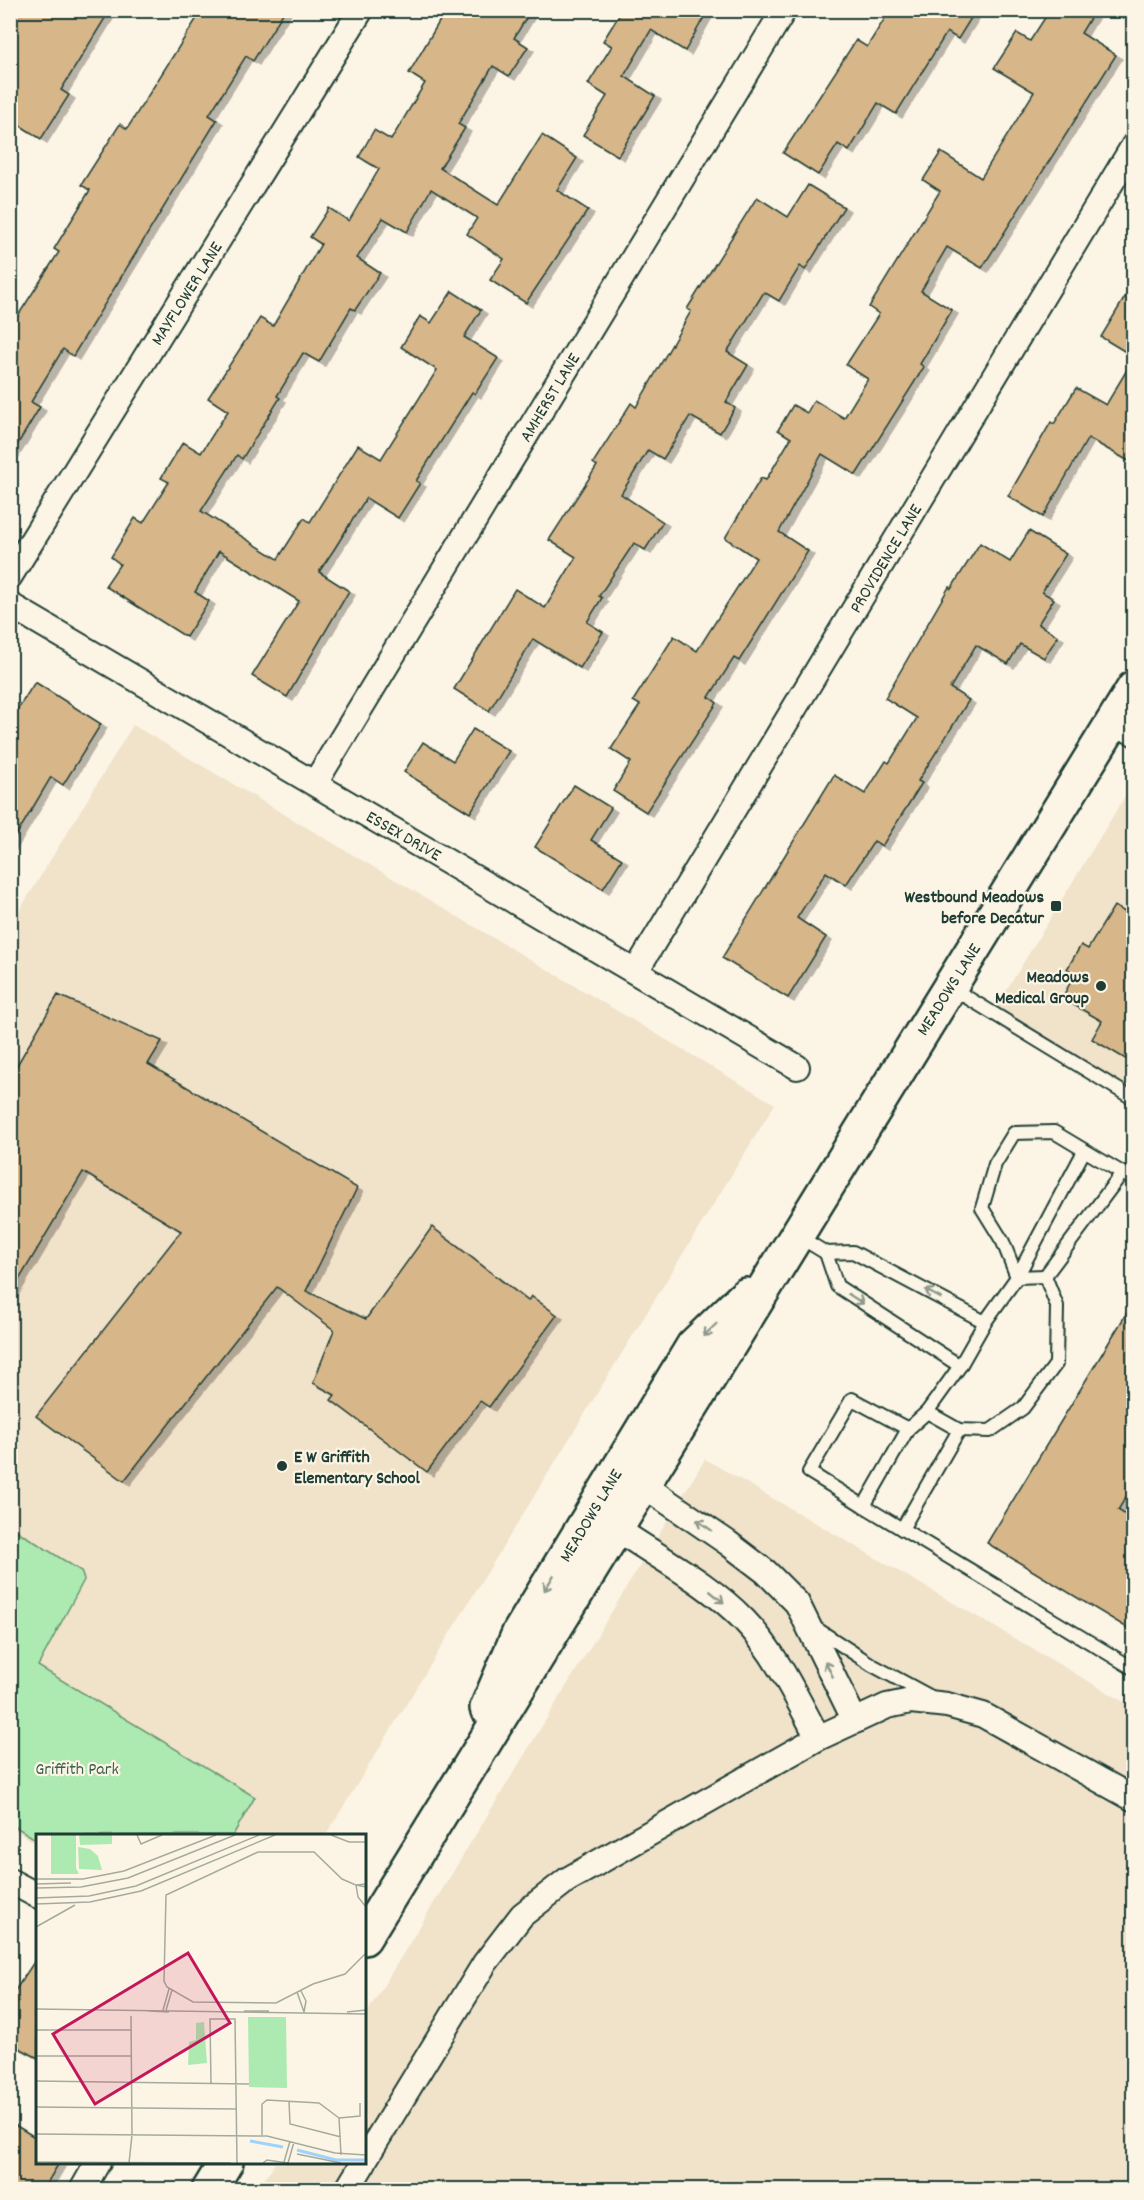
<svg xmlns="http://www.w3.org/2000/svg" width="1144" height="2200" font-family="Dekko,sans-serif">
  <defs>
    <filter id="shadow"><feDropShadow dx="6" dy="4" stdDeviation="0" flood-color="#0004"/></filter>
  </defs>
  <rect width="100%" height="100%" fill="#fcf5e5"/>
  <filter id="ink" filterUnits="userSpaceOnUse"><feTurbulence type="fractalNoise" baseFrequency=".0167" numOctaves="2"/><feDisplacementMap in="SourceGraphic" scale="12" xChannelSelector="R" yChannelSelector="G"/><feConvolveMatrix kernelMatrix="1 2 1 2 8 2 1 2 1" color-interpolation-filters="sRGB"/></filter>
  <g filter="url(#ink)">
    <!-- built -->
    <g fill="#f1e2ca">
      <polygon points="133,725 775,1104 326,1835 38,1836 37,1844 11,1828 10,926"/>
      <polygon points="1133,783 1133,1104 989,1019"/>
      <polygon points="705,1459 1133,1707 1133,2189 258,2190 275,2163 364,2162 365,2016"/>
    </g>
    <!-- green -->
    <polygon fill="#adeab1" stroke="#669472" stroke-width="1.5" points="11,1527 81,1571 84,1580 38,1666 255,1797 233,1835 38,1836 37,1840 11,1824"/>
    <!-- building -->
    <g fill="#d7b68a" stroke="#1f3d34" stroke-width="1.5" filter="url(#shadow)">
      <polygon points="21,10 110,10 61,90 69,95 41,139 10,119 10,27"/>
      <polygon points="202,10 285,10 253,61 246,56 209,115 217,120 73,356 63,349 31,402 40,407 10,457 10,328 59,252 54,249 90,190 81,185 120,124 127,129"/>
      <polygon points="446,10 531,10 514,38 528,47 509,76 493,66 458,124 465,128 440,168 498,205 542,135 577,158 557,190 588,210 526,303 490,280 504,259 467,234 477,218 431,189 407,232 383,218 357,258 380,273 355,310 351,308 319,362 303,353 277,396 280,398 242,459 237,455 201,511 278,559 304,518 310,522 358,445 381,459 437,370 401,347 420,316 431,323 452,291 481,310 464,337 498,358 475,394 472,392 416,481 420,483 398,518 366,498 335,548 319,572 349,591 287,697 252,676 299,601 219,551 195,592 209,601 186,637 105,586 120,564 111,557 135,518 143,523 169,482 161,478 183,442 201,453 228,411 208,398 260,318 273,326 321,244 310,237 329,208 349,221 379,169 359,157 374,130 391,140 425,83 409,73"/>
      <polygon points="619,10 708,10 685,51 651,30 624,76 655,96 618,156 583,135 607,96 588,84 612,46 603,41 621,12"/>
      <polygon points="890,10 976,10 958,39 947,32 896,114 878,103 849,151 838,144 818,175 783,153 856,40 867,47"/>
      <polygon points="1050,10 1095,10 1081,33 1116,55 982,268 947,247 921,291 952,310 920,364 924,367 856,475 822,454 779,532 808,551 739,661 734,658 709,697 717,703 646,812 613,791 631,762 611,749 640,705 633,701 674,636 697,651 756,558 725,538 761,478 766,480 791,438 778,430 793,405 807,413 814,400 844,418 868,379 846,365 879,314 869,307 940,191 923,180 941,152 981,178 1034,92 994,68 1017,33 1030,41"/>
      <polygon points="808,185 844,207 805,270 800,266 779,301 764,292 727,352 748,365 726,402 735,408 720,433 690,416 663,459 648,450 621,494 663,522 645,550 634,543 599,596 602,598 587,622 603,632 580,668 533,639 489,711 454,689 515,589 545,608 576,557 549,540 597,466 593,463 631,403 636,407 691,311 687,309 757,197 788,217"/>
      <polygon points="1134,282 1134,357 1101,337"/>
      <polygon points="1134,358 1134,464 1088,438 1043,517 1008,496 1051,422 1054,424 1076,388 1106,405"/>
      <polygon points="1029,531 1066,554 1042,592 1054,599 1038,624 1058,636 1044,658 1020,644 1008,664 976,645 950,688 969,700 918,781 922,783 882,846 874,841 846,885 826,872 797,918 826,937 788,998 722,958 834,775 865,794 886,761 889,763 917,718 885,698 949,587 951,589 980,543 1010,562"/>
      <polygon points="35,682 101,724 63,785 51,777 10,846 10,721"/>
      <polygon points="473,729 509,751 470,813 404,772 423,742 453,761"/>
      <polygon points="574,785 611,808 591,840 622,859 603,889 535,847"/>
      <polygon points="1114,906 1134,917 1134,1064 1092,1039 1102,1021 1062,998 1075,974 1067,969 1081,945 1088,949"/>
      <polygon points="58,995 162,1041 148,1064 357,1188 306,1291 366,1319 432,1227 528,1301 531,1296 557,1315 489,1407 480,1401 427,1472 331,1400 335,1395 313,1383 334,1330 277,1287 124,1481 36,1416 181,1231 83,1172 10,1295 10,1077"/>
      <polygon points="1134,1301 1134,1484 1118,1510 1134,1520 1134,1632 987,1543"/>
      <polygon points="38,1956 38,2058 10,2043 10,1998"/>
      <polygon points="10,2122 38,2139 38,2163 59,2163 43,2190 10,2190"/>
    </g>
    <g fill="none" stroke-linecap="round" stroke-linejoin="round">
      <defs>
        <g id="lane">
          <polyline points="1111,727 1134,740"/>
          <polyline points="950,987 1134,1099"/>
          <polyline points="798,1236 826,1253 853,1252 985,1322"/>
          <polyline points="826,1253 837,1286 960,1366"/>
          <polyline points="1045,1276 1017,1277 1084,1151"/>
          <polyline points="927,1412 959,1430 990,1431 1023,1408 1056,1364 1057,1306 1045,1276 1122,1173"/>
          <polyline points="908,1429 852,1399 809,1472 864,1506 908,1429 927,1412 960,1366 985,1322 1017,1277 1003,1242 982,1208 995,1164 1014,1133 1054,1132 1134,1180"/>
          <polyline points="864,1506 1134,1669"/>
          <polyline points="902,1529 959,1430"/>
          <polyline points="814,1627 872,1665 933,1698"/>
        </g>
        <g id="street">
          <polyline points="10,576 361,10"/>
          <polyline points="10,605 797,1067"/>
          <polyline points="315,783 784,10"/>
          <polyline points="636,971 1134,145"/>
          <polyline points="643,1485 728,1543 766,1572 797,1603 855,1721"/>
          <path d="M 617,1529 C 659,1558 708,1583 744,1620 C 776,1653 797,1698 818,1738"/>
          <polyline points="10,1881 38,1896"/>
          <polyline points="364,2161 485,1963 522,1915 567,1880 818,1738 887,1706 911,1701 947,1705 983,1715 1134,1799"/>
          <polyline points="82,2190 98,2162"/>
          <polyline points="347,2190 364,2162"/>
        </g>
        <g id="secondary">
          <polyline points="487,1708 519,1633 693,1346 746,1295"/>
          <polyline points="364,1938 1134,688"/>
          <polyline points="209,2190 226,2162"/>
        </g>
      </defs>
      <!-- lane casing -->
      <use href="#lane" stroke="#1f3d34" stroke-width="16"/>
      <!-- street casing -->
      <use href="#street" stroke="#1f3d34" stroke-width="28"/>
      <!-- secondary casing -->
      <use href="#secondary" stroke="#1f3d34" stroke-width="38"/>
      <!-- lane -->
      <use href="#lane" stroke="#fcf5e5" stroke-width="12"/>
      <!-- street -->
      <use href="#street" stroke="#fcf5e5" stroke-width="24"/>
      <!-- secondary -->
      <use href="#secondary" stroke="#fcf5e5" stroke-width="33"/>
    </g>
    <!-- one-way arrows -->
    <defs><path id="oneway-shaft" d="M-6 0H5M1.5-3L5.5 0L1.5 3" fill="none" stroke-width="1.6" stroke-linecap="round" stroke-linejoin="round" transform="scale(1.5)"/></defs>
    <g stroke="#8e998c">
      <use href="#oneway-shaft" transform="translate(933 1294) rotate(-152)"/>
      <use href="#oneway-shaft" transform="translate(856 1299) rotate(33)"/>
      <use href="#oneway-shaft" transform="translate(710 1330) rotate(136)"/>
      <use href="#oneway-shaft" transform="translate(704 1525) rotate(-145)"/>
      <use href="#oneway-shaft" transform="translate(549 1583) rotate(121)"/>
      <use href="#oneway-shaft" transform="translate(717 1597) rotate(40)"/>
      <use href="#oneway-shaft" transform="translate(829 1669) rotate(-116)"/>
    </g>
  </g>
  <!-- markers -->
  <g fill="#1f3d34" stroke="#fcf5e5" stroke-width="2">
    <rect x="1050" y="900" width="12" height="12" rx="3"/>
    <circle cx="1101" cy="986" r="6"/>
    <circle cx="282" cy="1466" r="6"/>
  </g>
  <g text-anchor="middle" stroke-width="4.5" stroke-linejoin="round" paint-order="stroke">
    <!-- street labels -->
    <g font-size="18" fill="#1f3d34" stroke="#fcf5e5">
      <text transform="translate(186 293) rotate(-58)" y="6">MAYFLOWER LANE</text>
      <text transform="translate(549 397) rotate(-59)" y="6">AMHERST LANE</text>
      <text transform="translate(885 558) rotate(-59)" y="6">PROVIDENCE LANE</text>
      <text transform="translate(404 835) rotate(30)" y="6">ESSEX DRIVE</text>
      <text transform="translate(948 989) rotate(-58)" y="6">MEADOWS LANE</text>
      <text transform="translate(590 1515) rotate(-59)" y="6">MEADOWS LANE</text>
    </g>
    <!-- poi labels -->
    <g font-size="18" font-weight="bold" fill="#1f3d34" stroke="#fcf5e5" text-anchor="end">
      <text x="1044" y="902">Westbound Meadows<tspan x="1044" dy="21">before Decatur</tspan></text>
      <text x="1089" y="982">Meadows<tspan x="1089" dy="21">Medical Group</tspan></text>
      <text x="294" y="1462" text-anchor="start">E W Griffith<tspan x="294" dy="21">Elementary School</tspan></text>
    </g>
    <!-- park labels -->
    <g font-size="18" fill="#3b604d" stroke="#fcf5e5">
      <text x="77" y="1774">Griffith Park</text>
    </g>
  </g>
  <!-- overview -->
  <g transform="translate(36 1834)">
    <rect width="330" height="330" fill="#fcf5e5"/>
    <path d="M 15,1 L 40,1 L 40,34 L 43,40 L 15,40 ZM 43,1 L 76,1 L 76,10 L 44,11 ZM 42,13 L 54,15 L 62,22 L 66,36 L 43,35 ZM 212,183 L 250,183 L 251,254 L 213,253 ZM 168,188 L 171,229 L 152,231 L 153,208 L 160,206 L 160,189 Z" fill="#adeab1"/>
    <path fill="none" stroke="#9dd3fc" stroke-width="3" d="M 214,307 L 247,313M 261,316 L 300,326 L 330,326"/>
    <path fill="none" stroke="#a4ab9e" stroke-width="1.5" d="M 101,1 L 105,10 L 126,1M 295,1 L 313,8 L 330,8M 0,45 L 47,45 L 88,37 L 180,1M 0,50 L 35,49M 330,50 L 320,51 L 330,53M 0,54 L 45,53 L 92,44 L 199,1M 0,64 L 53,62 L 100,52 L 223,1M 0,70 L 54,68 L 105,57 L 239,1M 330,73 L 322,63 L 320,51 L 306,45 L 278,18 L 222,18 L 130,61 L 128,147 L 131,153 L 157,168 L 240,169 L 277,150 L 309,140 L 330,119M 0,93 L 39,71M 265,157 L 270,167 L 268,178M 261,158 L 268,178M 0,175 L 330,180M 127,176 L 133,155M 130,176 L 136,156M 112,177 L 133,178M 208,177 L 233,177M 311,178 L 330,176M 0,196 L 95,196M 0,222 L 96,222M 0,247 L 213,250M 175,249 L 174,185 L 199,185 L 201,329M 253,267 L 254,290 L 305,303M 0,273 L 200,275M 303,284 L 305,321M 303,284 L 324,282 L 324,269M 0,300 L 231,302 L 299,319 L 330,321M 226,301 L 226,270 L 231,266 L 283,269 L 303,284M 261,320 L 305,329M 0,328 L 195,329M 248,328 L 254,307M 93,329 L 96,301 L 95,182M 227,329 L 231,326 L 252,329M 252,329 L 258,308"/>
    <path fill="#c2185b" fill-opacity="0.15" stroke="#c2185b" stroke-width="3" d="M 152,119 L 194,189 L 59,270 L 17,200 Z"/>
    <rect width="330" height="330" fill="none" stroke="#1f3d34" stroke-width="3"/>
  </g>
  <!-- margin -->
  <rect width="1144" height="2200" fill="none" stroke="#fcf5e5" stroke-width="36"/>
  <rect x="18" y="18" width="1108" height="2164" fill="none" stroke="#1f3d34" stroke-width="2" filter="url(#ink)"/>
</svg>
